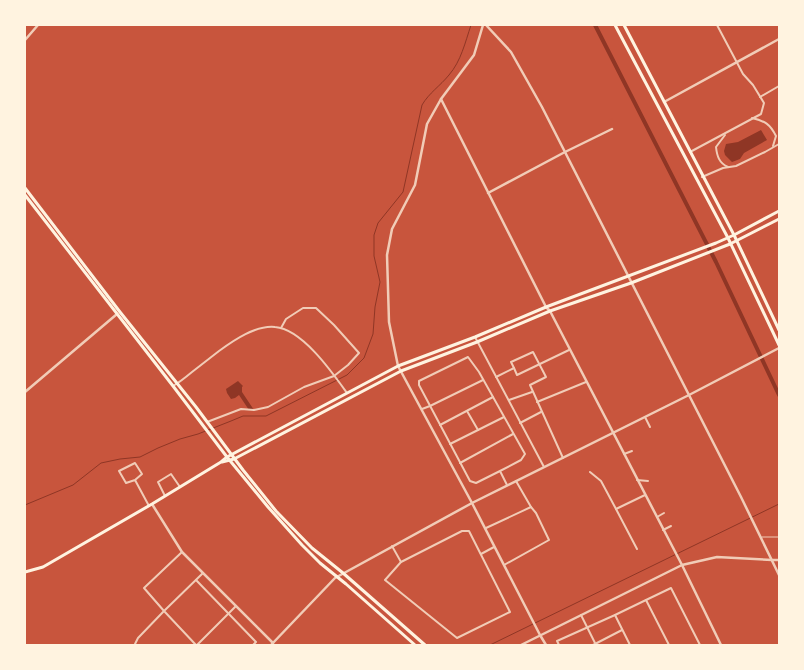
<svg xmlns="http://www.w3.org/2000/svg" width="804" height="670" font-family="Lora,serif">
  <rect width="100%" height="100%" fill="#c8553d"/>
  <!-- water -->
  <g fill="#8f3625">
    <polygon points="761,130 767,140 744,153 740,159 732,162 725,155 724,151 726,144 738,142"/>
    <polygon points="238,381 243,386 242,387 242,392 254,410 249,410 239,395 235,398 231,399 227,393 226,389"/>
  </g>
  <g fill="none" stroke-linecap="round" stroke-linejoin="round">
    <!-- stream -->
    <g stroke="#8f3625" stroke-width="1">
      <path d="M 25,505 L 73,485 L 101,463 L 120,459 L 140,457 L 158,448 L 180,439 L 198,434 L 231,421 L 243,416 L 266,416 L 347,375 L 364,358 L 373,334 L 375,307 L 380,282 L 374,256 L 374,235 L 378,223 L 403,192 L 422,105 C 429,93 440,86 449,75 C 461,61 465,43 471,25"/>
      <polyline points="490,645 779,504"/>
    </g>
    <!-- canal -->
    <polyline stroke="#8f3625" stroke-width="4" points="595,25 716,262 779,395"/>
    <!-- service -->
    <polyline stroke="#f1ccb7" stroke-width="1" points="762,537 779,537"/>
    <!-- minor -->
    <g stroke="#f1ccb7" stroke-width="2">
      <polyline points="760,97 779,86"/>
      <path d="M 752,118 C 765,121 770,124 776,136 L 773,146"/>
      <path d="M 725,135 L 716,147 C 717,156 719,163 728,167"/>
      <polyline points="690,152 761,114 764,103 753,85 743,74 717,25"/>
      <polyline points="702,177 723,168 736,166 765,152 779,144"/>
      <polyline points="475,337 544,467"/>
      <polyline points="514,368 511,362 533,352 546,377 530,385 563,458"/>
      <polyline points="496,377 514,368 517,375 569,350"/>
      <path d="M 173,386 C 180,382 186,377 192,372 C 201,365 210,358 219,351 C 234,340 256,325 275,327 C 302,329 332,372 347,393"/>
      <polyline points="509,400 532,392"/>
      <polyline points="537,402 586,382"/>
      <polyline points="422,409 430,406 483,380"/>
      <polyline points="467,411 478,430"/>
      <polyline points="645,417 650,427"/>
      <polyline points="207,422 241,409 254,410 268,407 304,387 334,376 348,365 359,353 334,325 316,308 303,308 286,319 281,328"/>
      <polyline points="520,423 541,412"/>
      <polyline points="440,425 493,397"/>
      <polyline points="450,444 504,417"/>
      <polyline points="624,454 632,451"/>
      <polyline points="460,463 513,434"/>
      <polyline points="500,471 521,460 525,454 479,372 468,357 419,381 419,385 470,481 476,483 500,471 507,485"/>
      <polyline points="590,472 601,481 616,509 645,495"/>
      <polyline points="135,480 142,474 135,463 119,471 126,483 135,480 149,506"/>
      <polyline points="637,480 648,481"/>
      <polyline points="165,496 158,482 171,474 180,487"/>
      <polyline points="616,509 637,549"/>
      <polyline points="657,517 664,513"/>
      <polyline points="486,528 531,507 516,481"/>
      <polyline points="663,530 671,526"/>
      <polygon points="462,531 469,531 510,612 457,638 385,580 401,562"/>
      <polyline points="392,546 401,562"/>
      <polyline points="481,554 494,547"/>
      <polyline points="504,565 549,540 536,513 531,507"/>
      <polyline points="196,580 256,642 253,645"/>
      <polyline points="646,600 671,588 700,645"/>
      <polyline points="581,615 596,645"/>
      <polyline points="615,615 646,600 669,645"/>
      <polyline points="135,644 138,638 164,611 144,588 182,552"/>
      <polyline points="196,645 164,611 203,573"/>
      <polyline points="197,645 236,606"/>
      <polyline points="559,645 557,641 615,615 630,645"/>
      <polyline points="593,645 622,630"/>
    </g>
    <!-- tertiary -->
    <g stroke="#f1ccb7" stroke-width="2.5">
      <polyline points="483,25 474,55 441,99 427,124 415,185 392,229 387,255 389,322 398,366 472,503 540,635 546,645"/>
      <polyline points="486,25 511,52 542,107 741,497 779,575"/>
      <polyline points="25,40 38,25"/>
      <polyline points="441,99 546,307 550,311 682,565 721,645"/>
      <polyline points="664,102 779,39"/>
      <polyline points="488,193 565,152 612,129"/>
      <polyline points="25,392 117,314"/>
      <polyline points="152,504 182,552 273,643"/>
      <polyline points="271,645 335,578 472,503 689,395 779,348"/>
      <polyline points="521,645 682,565 717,557 772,560 779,560"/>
    </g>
    <!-- secondary -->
    <g stroke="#fff3e0" stroke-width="3">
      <polyline points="25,188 120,312 196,407 243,470 276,511 312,548 343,573 425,645"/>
      <polyline points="25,195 173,386 227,457 268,507 302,545 320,563 346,584 415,645"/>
      <polyline points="222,462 234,459 401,371 477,342 550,311 631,283 730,244 779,219"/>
      <polyline points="25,572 43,567 152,504 221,462 227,457 398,366 475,337 546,307 716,243 734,235 779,211"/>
    </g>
    <!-- trunk -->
    <g stroke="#fff3e0" stroke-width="3">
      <polyline points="615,25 728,238 779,345"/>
      <polyline points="624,25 734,235 779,330"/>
    </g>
  </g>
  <!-- border -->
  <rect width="804" height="670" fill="none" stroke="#fff3e0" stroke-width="52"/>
</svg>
